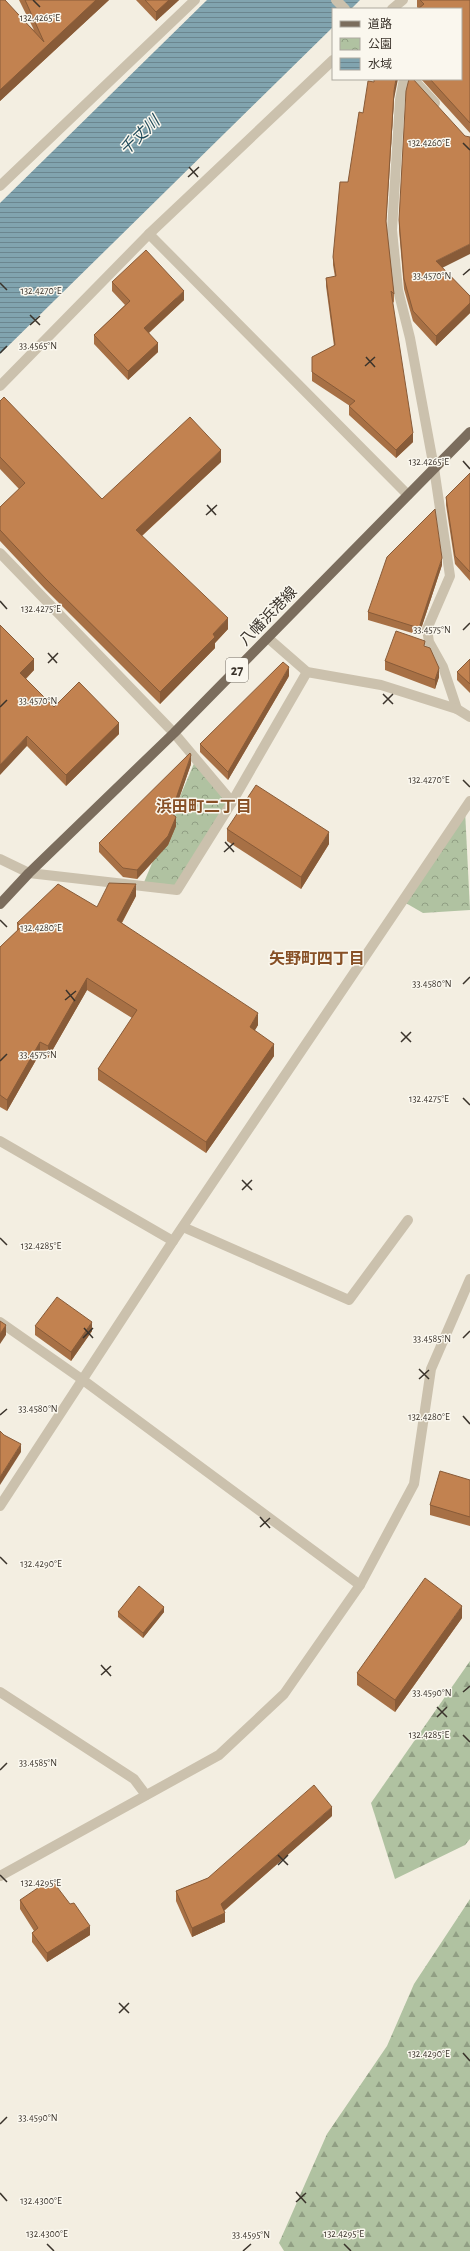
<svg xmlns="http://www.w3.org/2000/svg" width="470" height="2251" font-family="'Alegreya Sans','Noto Sans JP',sans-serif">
  <defs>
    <pattern id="forest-firs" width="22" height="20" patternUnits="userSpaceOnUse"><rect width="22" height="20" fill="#b0c2a1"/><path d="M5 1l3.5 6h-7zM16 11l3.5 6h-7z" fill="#909e83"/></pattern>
    <pattern id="park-crowns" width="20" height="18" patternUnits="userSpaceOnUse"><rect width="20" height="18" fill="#b0c2a1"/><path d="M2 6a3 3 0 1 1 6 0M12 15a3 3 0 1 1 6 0" fill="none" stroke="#909e83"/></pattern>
    <pattern id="water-rules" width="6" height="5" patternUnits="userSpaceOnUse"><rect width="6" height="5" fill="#81a4af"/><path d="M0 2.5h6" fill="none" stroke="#6b868f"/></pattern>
  </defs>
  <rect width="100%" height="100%" fill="#f3eee1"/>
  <!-- forest -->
  <g fill="url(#forest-firs)">
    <polygon points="470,1661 470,1839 465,1845 395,1879 371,1803"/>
    <polygon points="470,1899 470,2251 284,2251 279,2243 327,2134 387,2046 414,1984"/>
  </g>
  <!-- park -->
  <g fill="url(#park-crowns)">
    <polygon points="195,761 232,802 177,890 142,887"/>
    <polygon points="465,810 470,910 423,913 404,902"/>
  </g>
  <!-- water -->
  <polygon fill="url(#water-rules)" points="207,0 360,0 351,9 333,9 333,27 0,354 0,203"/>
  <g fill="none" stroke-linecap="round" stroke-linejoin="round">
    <!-- street -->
    <g stroke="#cbc1ad" stroke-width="10">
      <polyline points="336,0 345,9"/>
      <polyline points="392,9 403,0"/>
      <polyline points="404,79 400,100 392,230 398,290 410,338 434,468 450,576 427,629 429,642 443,667 457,709"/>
      <polyline points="413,79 435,103"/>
      <polyline points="0,186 195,0"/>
      <polyline points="149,234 408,495"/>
      <polyline points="0,386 149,234 333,60"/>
      <polyline points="0,553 174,733 232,802"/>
      <polyline points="268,638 307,672 381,685 457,709 470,717"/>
      <polyline points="0,859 29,873 177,890 232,802 307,672"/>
      <polyline points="0,1141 173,1241"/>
      <polyline points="183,1227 349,1300 408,1220"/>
      <polyline points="0,1322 83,1380 360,1585"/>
      <polyline points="0,1506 173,1241 470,801"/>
      <polyline points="0,1692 134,1779 146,1795"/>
      <polyline points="0,1876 219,1755 284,1694 360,1585 414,1484 431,1369 470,1279"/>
    </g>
    <!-- primary -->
    <polyline stroke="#7b6d5d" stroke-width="10" points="0,904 29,873 174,733 470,432"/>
  </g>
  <!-- wall -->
  <g fill="#a77045">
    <polygon points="0,0 34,30 19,0 109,0 0,101"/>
    <polygon points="136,0 179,0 156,21"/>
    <polygon points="417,0 470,0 470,133 421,79 461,79 417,7"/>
    <polygon points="394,99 386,224 394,294 394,303 392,300 413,442 396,458 349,415 349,406 350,406 312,381 312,357 334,346 326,286 326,278 335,277 333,265 333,257 348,182 363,113"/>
    <polygon points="399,220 442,268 470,296 470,313 436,346 413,321 404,289 399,230"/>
    <polygon points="112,282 184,300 149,333 158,352 128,380 94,344 94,335 125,305 112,291"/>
    <polygon points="0,401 102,499 221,462 142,536 228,629 215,643 215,648 160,704 45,589 0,541 0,507 19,489 0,469"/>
    <polygon points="470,473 470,581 455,564 446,505 446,497"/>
    <polygon points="442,565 419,635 368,620 368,612"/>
    <polygon points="0,625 34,670 26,679 54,707 119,734 66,786 27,746"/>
    <polygon points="425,646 439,677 435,689 385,670 385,661"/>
    <polygon points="470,659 470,693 457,680 457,672"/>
    <polygon points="289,676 228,780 200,752 200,744"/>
    <polygon points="191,764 173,815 176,826 168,845 137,879 123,877 99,852 99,843"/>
    <polygon points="227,829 329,844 301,889 227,841"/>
    <polygon points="136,896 122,923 258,1025 254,1031 274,1056 206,1153 98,1080 98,1069 132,1018 87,990 48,1058 40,1053 7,1111 0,1107 0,947 17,931 17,923 97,907"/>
    <polygon points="35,1326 92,1331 71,1361 35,1335"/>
    <polygon points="470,1480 470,1526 430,1515 430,1505"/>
    <polygon points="118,1612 164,1612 143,1638 118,1617"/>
    <polygon points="462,1618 395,1712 357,1685 357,1673"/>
    <polygon points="332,1816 224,1911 225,1922 192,1937 176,1901 176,1891 208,1878"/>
    <polygon points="20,1900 90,1935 47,1962 32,1942 32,1933 34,1931 20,1909"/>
  </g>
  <!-- shaded-wall -->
  <g fill="#885b38">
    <polygon points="96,0 109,0 0,101 0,90"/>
    <polygon points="169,0 179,0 156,21 156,12"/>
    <polygon points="396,79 398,79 394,99 386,230 394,91"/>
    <polygon points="470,244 470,254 436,271 436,261"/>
    <polygon points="184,291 184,300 144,337 144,328"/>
    <polygon points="470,303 470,313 436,346 436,336"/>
    <polygon points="158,343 158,352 128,380 128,371"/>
    <polygon points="413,433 413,442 396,458 396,450"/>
    <polygon points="221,450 221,462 136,541 136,530"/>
    <polygon points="442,558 442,565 419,635 419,628"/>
    <polygon points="228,618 228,629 215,643 215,648 160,704 160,692"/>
    <polygon points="34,659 34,670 20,684 20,673"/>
    <polygon points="289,667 289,676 228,780 228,772"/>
    <polygon points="439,668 439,677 435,689 435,680"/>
    <polygon points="119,723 119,734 66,786 66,775"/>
    <polygon points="27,736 27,746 0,775 0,765"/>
    <polygon points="191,755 191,764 171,822 171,813"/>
    <polygon points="176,817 176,826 168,845 137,879 137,870"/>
    <polygon points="329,832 329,844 301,889 301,877"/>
    <polygon points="136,884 136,896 117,931 117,920"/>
    <polygon points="87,978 87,990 48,1058 48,1046"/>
    <polygon points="258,1013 258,1025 250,1039 250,1027"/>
    <polygon points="40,1042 40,1053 7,1111 7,1100"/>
    <polygon points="274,1044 274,1056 206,1153 206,1142"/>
    <polygon points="92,1322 92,1331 71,1361 71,1352"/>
    <polygon points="6,1325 6,1335 0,1344 0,1334"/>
    <polygon points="21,1444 21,1452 0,1485 0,1477"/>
    <polygon points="462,1606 462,1618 395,1712 395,1700"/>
    <polygon points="164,1607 164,1612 143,1638 143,1633"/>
    <polygon points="332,1807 332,1816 221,1913 221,1904"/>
    <polygon points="225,1913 225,1922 192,1937 192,1928"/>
    <polygon points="90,1926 90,1935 47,1962 47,1953"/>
  </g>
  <!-- building -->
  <g fill="#c28250" stroke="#885b38">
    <polygon points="0,0 5,0 44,42 25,0 96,0 0,90"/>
    <polygon points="145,0 169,0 156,12"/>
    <polygon points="420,0 470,0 470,123 430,79 461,79 461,9 418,9 424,4"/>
    <polygon points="374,79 396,79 394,91 386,221 394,294 391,291 413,433 396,450 349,406 355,401 312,372 312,357 335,345 326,278 336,276 333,257 340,182 348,182 359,112 363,113 368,81 374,82"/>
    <polygon points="409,79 413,79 465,136 470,137 470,244 436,261 470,296 470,303 436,336 413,311 404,279 399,220 406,91"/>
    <polygon points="146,250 184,291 144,328 158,343 128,371 94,335 130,301 112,282"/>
    <polygon points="4,397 102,499 190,417 221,450 136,530 228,618 213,634 215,637 160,692 45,578 0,530 0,507 25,483 0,457 0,401"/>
    <polygon points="470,473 470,572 455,556 446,497"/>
    <polygon points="435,509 442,558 419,628 368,612 387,557"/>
    <polygon points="0,625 34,659 20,673 54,707 79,682 119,723 66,775 27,736 0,765"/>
    <polygon points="396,631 425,641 424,646 430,648 439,668 435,680 385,661"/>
    <polygon points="470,659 470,684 457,672"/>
    <polygon points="283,662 289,667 228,772 200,744"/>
    <polygon points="190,753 191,755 171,813 176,817 168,836 137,870 123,868 99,843"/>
    <polygon points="256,785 329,832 301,877 227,829"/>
    <polygon points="109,883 136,884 117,920 258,1013 250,1027 274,1044 206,1142 98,1069 137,1010 87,978 48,1046 40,1042 7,1100 0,1095 0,947 22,926 17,923 58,884 97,907"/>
    <polygon points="57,1297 92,1322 71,1352 35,1326"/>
    <polygon points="0,1321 6,1325 0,1334"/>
    <polygon points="0,1431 4,1435 21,1444 0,1477"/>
    <polygon points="440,1471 470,1480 470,1517 430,1505"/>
    <polygon points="425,1578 462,1606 395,1700 357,1673"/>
    <polygon points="139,1586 164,1607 143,1633 118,1612"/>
    <polygon points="314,1785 332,1807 221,1904 225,1913 192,1928 176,1891 208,1878"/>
    <polygon points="51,1879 70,1904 74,1903 90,1926 47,1953 32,1933 38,1928 20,1900"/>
  </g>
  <!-- ticks -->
  <path fill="none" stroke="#3a332b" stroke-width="1.5" d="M 33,0 L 40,7M 463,143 L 470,150M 189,167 L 198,177M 188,177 L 199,167M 463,275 L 470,269M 0,283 L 7,290M 30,315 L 40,325M 30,325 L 40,316M 0,353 L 7,346M 366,357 L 375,367M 365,366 L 375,357M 463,461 L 470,469M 207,505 L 216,515M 206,515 L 217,505M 0,601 L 7,609M 463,630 L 470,623M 48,653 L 57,663M 48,663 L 58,653M 383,694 L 393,704M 383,704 L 393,694M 0,707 L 7,700M 463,780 L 470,787M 225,842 L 234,852M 224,852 L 234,843M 0,920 L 7,927M 463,984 L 470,977M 66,990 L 75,1001M 65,1000 L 76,991M 401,1032 L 411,1042M 401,1042 L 411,1032M 0,1061 L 7,1054M 463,1098 L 470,1105M 242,1180 L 252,1190M 242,1190 L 252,1180M 0,1238 L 7,1245M 84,1328 L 93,1338M 83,1338 L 93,1328M 463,1338 L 470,1331M 419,1369 L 429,1379M 419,1379 L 429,1370M 0,1415 L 7,1409M 463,1416 L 470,1424M 260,1517 L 270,1528M 260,1527 L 270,1518M 0,1557 L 7,1564M 101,1665 L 111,1676M 101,1675 L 111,1666M 463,1692 L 470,1686M 437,1707 L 447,1717M 437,1717 L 447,1707M 463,1735 L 470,1742M 0,1770 L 7,1763M 278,1855 L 288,1865M 278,1865 L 288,1855M 0,1875 L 7,1882M 119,2003 L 129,2013M 119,2013 L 129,2003M 463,2053 L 470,2061M 0,2124 L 7,2117M 296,2192 L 306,2203M 0,2193 L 7,2201M 296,2202 L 306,2193M 47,2244 L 54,2251M 344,2244 L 351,2251M 243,2251 L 251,2244"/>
  <g text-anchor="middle" stroke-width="3" stroke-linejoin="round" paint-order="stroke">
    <!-- shield labels -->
    <rect fill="#faf7ee" stroke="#746e66" stroke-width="1" x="226" y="658" width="22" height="24" rx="3"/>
    <g font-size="14" font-weight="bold" fill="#3a332b">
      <text x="237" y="675">27</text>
    </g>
    <!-- street labels -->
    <g font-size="15" fill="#3a332b" stroke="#faf7ee">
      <text transform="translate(268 616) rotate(-46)" y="5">八幡浜港線</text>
    </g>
    <!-- water labels -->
    <g font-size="16" font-style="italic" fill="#214b5a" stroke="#faf7ee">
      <text transform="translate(139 135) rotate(-44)" y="6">千丈川</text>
    </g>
    <!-- neighbourhood labels -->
    <g font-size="16" font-weight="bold" fill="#875026" stroke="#faf7ee">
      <text x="204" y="812">浜田町二丁目</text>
      <text x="317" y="964">矢野町四丁目</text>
    </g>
  </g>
  <g font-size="10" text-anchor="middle" fill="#3a332b" stroke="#faf7ee" stroke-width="3" stroke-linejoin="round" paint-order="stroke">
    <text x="40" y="21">132.4265°E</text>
    <text x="429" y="146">132.4260°E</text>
    <text x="432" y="279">33.4570°N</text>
    <text x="41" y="294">132.4270°E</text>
    <text x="38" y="349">33.4565°N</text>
    <text x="429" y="465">132.4265°E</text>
    <text x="41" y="612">132.4275°E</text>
    <text x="432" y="633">33.4575°N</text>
    <text x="38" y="704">33.4570°N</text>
    <text x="429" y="783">132.4270°E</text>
    <text x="41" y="931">132.4280°E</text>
    <text x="432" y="987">33.4580°N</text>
    <text x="38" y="1058">33.4575°N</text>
    <text x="429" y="1102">132.4275°E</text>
    <text x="41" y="1249">132.4285°E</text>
    <text x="432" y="1342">33.4585°N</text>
    <text x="38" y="1412">33.4580°N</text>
    <text x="429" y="1420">132.4280°E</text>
    <text x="41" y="1567">132.4290°E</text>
    <text x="432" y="1696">33.4590°N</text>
    <text x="429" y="1738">132.4285°E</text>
    <text x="38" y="1766">33.4585°N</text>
    <text x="41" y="1886">132.4295°E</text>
    <text x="429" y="2057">132.4290°E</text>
    <text x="38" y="2121">33.4590°N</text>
    <text x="41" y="2204">132.4300°E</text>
    <text x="47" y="2237">132.4300°E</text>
    <text x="344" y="2237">132.4295°E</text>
    <text x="251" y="2238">33.4595°N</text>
  </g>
  <!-- legend -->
  <rect x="332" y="8" width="130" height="72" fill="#faf7ee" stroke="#ada9a0"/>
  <rect x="340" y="21" width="20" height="6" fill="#7b6d5d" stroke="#ada9a0"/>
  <text x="368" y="28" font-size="12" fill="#3a332b">道路</text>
  <rect x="340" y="38" width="20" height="12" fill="url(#park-crowns)" stroke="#ada9a0"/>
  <text x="368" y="48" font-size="12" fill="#3a332b">公園</text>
  <rect x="340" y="58" width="20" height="12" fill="url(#water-rules)" stroke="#ada9a0"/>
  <text x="368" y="68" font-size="12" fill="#3a332b">水域</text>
</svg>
